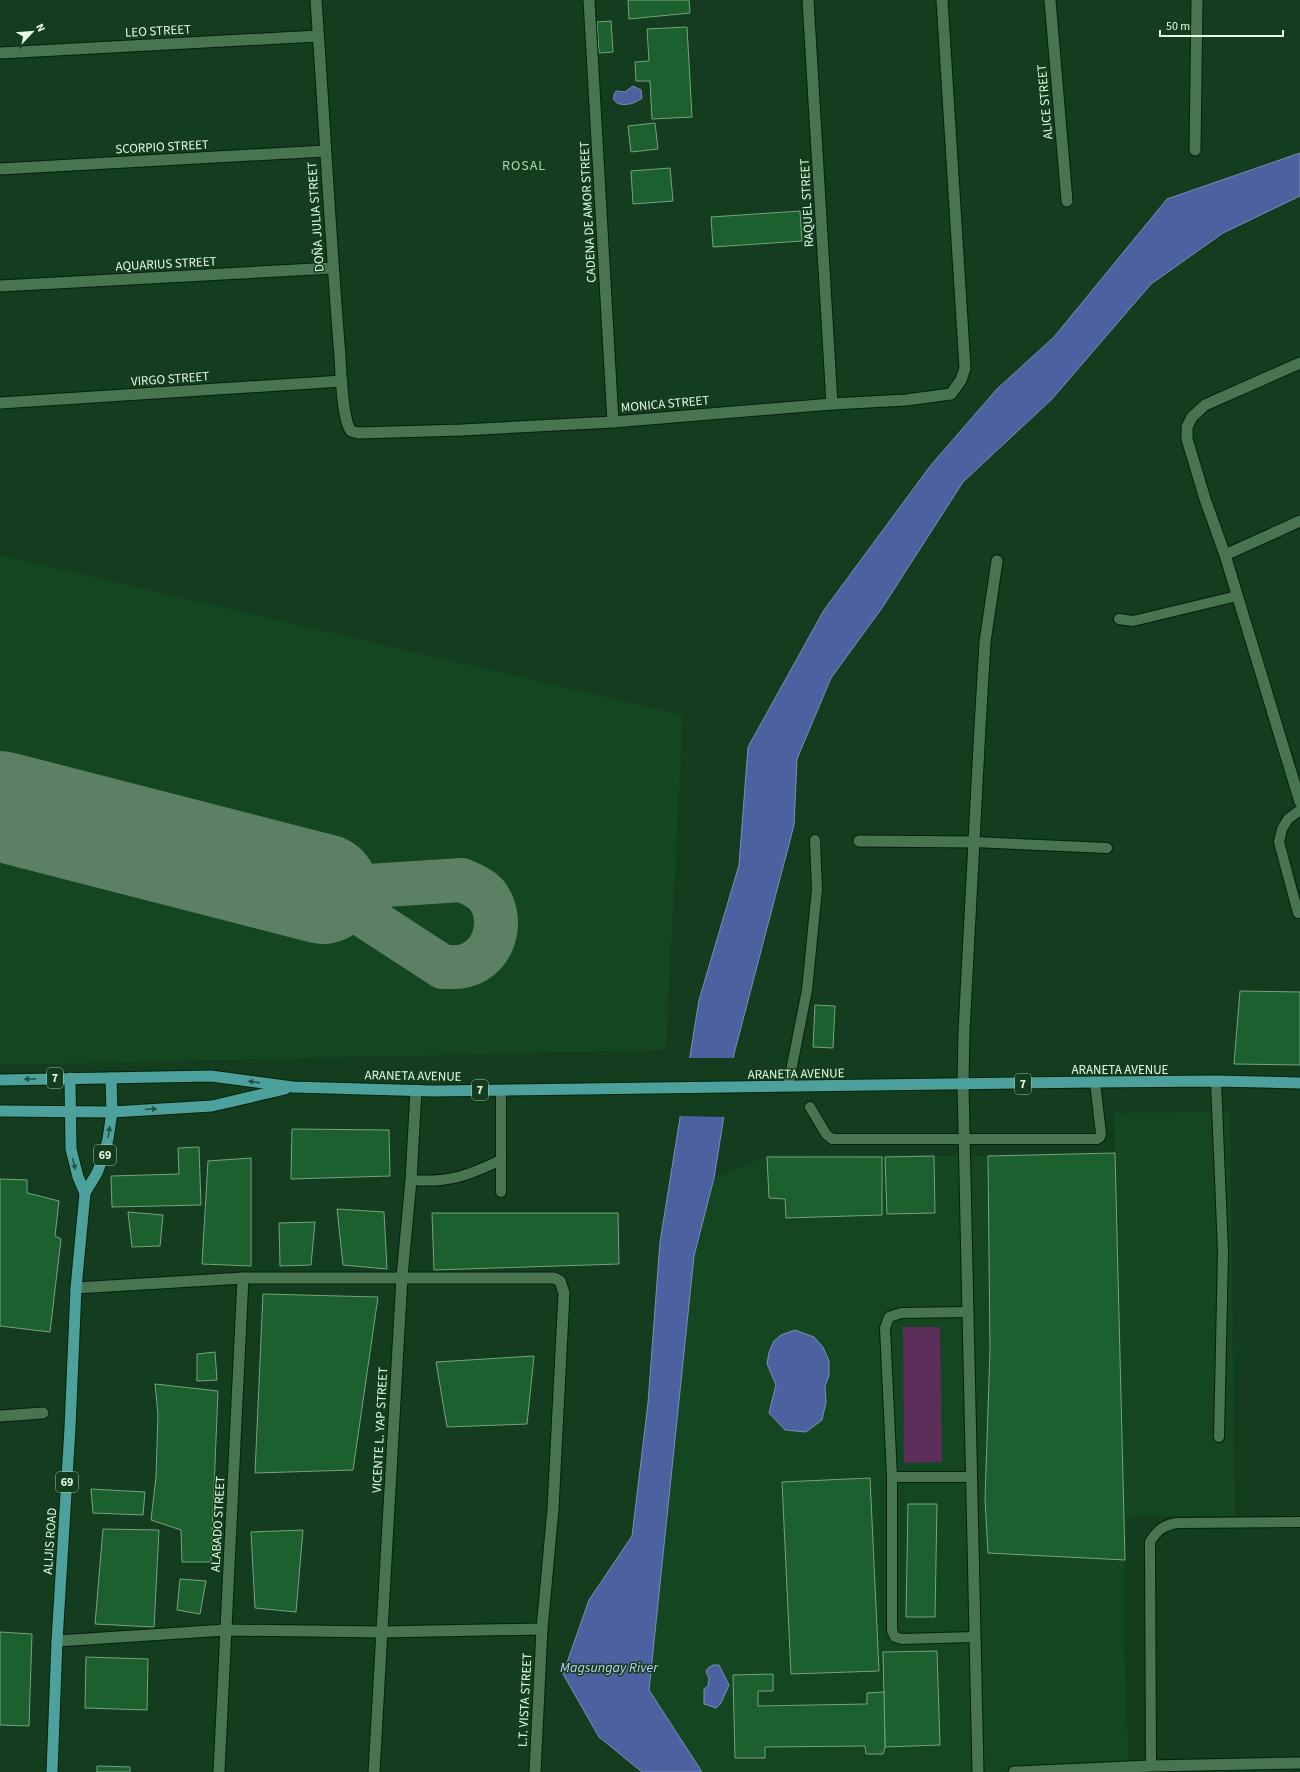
<svg xmlns="http://www.w3.org/2000/svg" width="1300" height="1772" font-family="'Source Sans 3',sans-serif">
  <rect width="100%" height="100%" fill="#133d1e"/>
  <!-- built -->
  <g fill="#144621">
    <polygon points="0,555 683,715 666,1050 0,1065"/>
    <polygon points="1230,1112 1235,1516 1124,1517 1124,1635 1129,1772 702,1772 649,1690 694,1256 714,1178 772,1154 988,1156 1115,1153 1114,1113"/>
  </g>
  <!-- green -->
  <polygon fill="#5c2f5a" points="903,1327 940,1327 942,1462 904,1463"/>
  <!-- water -->
  <g fill="#4c61a0" stroke="#7a8fb5">
    <path d="M 633,86 L 641,90 L 642,98 C 631,108 606,107 616,91 L 625,92 Z"/>
    <polygon points="1300,153 1300,196 1223,233 1151,284 1052,399 963,482 882,608 831,678 797,759 794,825 734,1054 714,1178 694,1256 649,1690 702,1772 642,1772 599,1737 563,1674 589,1600 632,1536 648,1403 660,1242 699,1000 739,865 748,747 824,610 931,465 997,389 1054,337 1167,199"/>
    <polygon points="795,1330 814,1337 823,1347 829,1361 829,1376 825,1386 826,1402 822,1420 806,1432 785,1430 769,1413 776,1385 767,1364 769,1352 774,1341 781,1335"/>
    <polygon points="713,1665 719,1665 729,1685 721,1703 716,1708 704,1704 704,1689 708,1686 709,1678 706,1672 708,1668"/>
  </g>
  <!-- pier -->
  <polygon fill="#133d1e" points="688,1058 736,1058 726,1117 678,1116"/>
  <g fill="none" stroke-linecap="round" stroke-linejoin="round">
    <!-- taxiway -->
    <path stroke="#5c8064" stroke-width="44" d="M 462,880 C 471,884 479,887 486,894 C 504,916 497,953 470,964 C 461,968 452,967 443,967 L 323,889 Z"/>
    <!-- runway -->
    <polyline stroke="#5c8064" stroke-width="110" points="0,806 323,889"/>
  </g>
  <!-- building -->
  <g fill="#1c602f" stroke="#77a37e">
    <polygon points="628,0 689,0 690,13 629,19"/>
    <polygon points="611,21 613,52 599,53 597,22"/>
    <polygon points="687,27 692,117 652,119 650,81 636,81 635,62 649,61 647,29"/>
    <polygon points="655,123 658,149 631,152 628,126"/>
    <polygon points="670,168 673,201 633,204 631,171"/>
    <polygon points="800,211 802,241 713,247 711,217"/>
    <polygon points="1240,991 1300,992 1300,1065 1234,1064"/>
    <polygon points="815,1005 835,1006 833,1048 813,1047"/>
    <polygon points="292,1129 389,1130 390,1176 291,1179"/>
    <polygon points="199,1147 201,1205 112,1207 111,1176 179,1174 178,1148"/>
    <polygon points="1115,1153 1125,1560 988,1553 985,1499 990,1350 988,1156"/>
    <polygon points="934,1156 935,1213 887,1214 885,1157"/>
    <polygon points="767,1157 882,1157 882,1215 786,1218 785,1199 769,1198"/>
    <polygon points="251,1158 251,1266 202,1264 208,1161"/>
    <polygon points="0,1179 27,1180 27,1193 59,1201 55,1236 61,1239 50,1332 0,1326"/>
    <polygon points="337,1209 384,1212 387,1269 343,1265"/>
    <polygon points="128,1212 163,1215 160,1246 132,1247"/>
    <polygon points="432,1213 618,1213 619,1264 434,1270"/>
    <polygon points="315,1222 311,1265 280,1266 279,1223"/>
    <polygon points="263,1294 378,1297 353,1470 255,1473"/>
    <polygon points="215,1352 217,1380 197,1381 197,1354"/>
    <polygon points="534,1356 527,1424 447,1427 436,1362"/>
    <polygon points="155,1384 218,1391 211,1562 182,1562 181,1530 151,1520 156,1477 158,1414"/>
    <polygon points="870,1478 879,1671 791,1674 782,1482"/>
    <polygon points="91,1489 145,1492 143,1515 93,1513"/>
    <polygon points="908,1504 937,1504 935,1617 906,1617"/>
    <polygon points="103,1529 159,1530 154,1627 95,1624"/>
    <polygon points="303,1530 296,1612 255,1608 251,1532"/>
    <polygon points="180,1579 206,1581 200,1614 177,1610"/>
    <polygon points="0,1632 32,1634 29,1726 0,1725"/>
    <polygon points="937,1651 940,1745 885,1747 883,1652"/>
    <polygon points="86,1657 148,1659 147,1710 85,1708"/>
    <polygon points="773,1674 773,1691 758,1691 758,1706 867,1704 867,1693 884,1692 885,1747 883,1754 866,1754 865,1746 765,1747 765,1758 735,1758 733,1675"/>
    <polygon points="97,1766 130,1767 130,1772 97,1772"/>
  </g>
  <g fill="none" stroke-linecap="round" stroke-linejoin="round">
    <defs>
      <g id="service">
        <polyline points="1119,619 1133,621 1237,596"/>
        <polyline points="974,842 1107,848"/>
        <polyline points="1298,913 1279,842 1282,829 1288,819 1300,810"/>
        <polyline points="1216,1081 1223,1252 1219,1437"/>
        <polyline points="788,1086 807,990 817,889 815,840"/>
        <polyline points="501,1090 501,1192"/>
        <polyline points="810,1107 826,1134 832,1139 1097,1139 1100,1137 1101,1134 1095,1082"/>
        <path d="M 411,1180 C 449,1183 467,1176 501,1160"/>
        <polyline points="967,1312 901,1313 889,1317 885,1328 892,1477 892,1631 895,1637 902,1639 974,1637"/>
        <polyline points="892,1477 971,1477"/>
        <path d="M 1151,1766 L 1150,1542 C 1157,1530 1164,1525 1177,1523 L 1300,1522"/>
      </g>
      <g id="minor">
        <path d="M 316,0 C 324,115 330,230 339,344 C 341,362 341,418 351,431 L 358,433 L 462,430 L 613,422 L 832,404 L 906,400 L 951,394 L 961,380 L 965,368 L 942,0"/>
        <polyline points="589,0 613,422"/>
        <polyline points="808,0 832,404"/>
        <polyline points="1050,0 1067,201"/>
        <polyline points="0,53 318,36"/>
        <polyline points="1195,150 1197,0"/>
        <polyline points="0,169 325,151"/>
        <polyline points="0,286 333,268"/>
        <polyline points="1300,363 1205,405 1192,417 1187,427 1187,439 1205,499 1225,555 1300,802"/>
        <polyline points="0,403 342,381"/>
        <polyline points="1225,555 1300,521"/>
        <polyline points="859,841 974,842"/>
        <polyline points="963,1085 964,1031 980,727 985,642 997,561"/>
        <polyline points="76,1288 243,1278 554,1278 560,1281 564,1293 553,1509 542,1629 535,1772"/>
        <polyline points="0,1416 43,1413"/>
        <polyline points="57,1641 226,1630 381,1632 542,1629"/>
        <polyline points="219,1772 243,1278"/>
        <polyline points="374,1772 402,1277 411,1180 416,1090"/>
      </g>
      <g id="tertiary">
        <polyline points="963,1085 978,1772"/>
        <polyline points="1014,1772 1151,1766 1300,1763"/>
      </g>
      <g id="primary">
        <polyline points="70,1078 71,1149 78,1177 85,1193"/>
        <polyline points="0,1080 211,1076 293,1087 433,1091 1095,1082 1216,1081 1300,1083"/>
        <polyline points="0,1111 112,1112 212,1106 285,1089"/>
        <polyline points="52,1772 57,1641 70,1428 76,1288 85,1193 97,1173 104,1155 108,1139 112,1112 111,1078"/>
      </g>
    </defs>
    <!-- service casing -->
    <use href="#service" stroke="#03220b" stroke-width="12"/>
    <!-- minor casing -->
    <use href="#minor" stroke="#03220b" stroke-width="13"/>
    <!-- tertiary casing -->
    <use href="#tertiary" stroke="#03220b" stroke-width="13"/>
    <!-- primary casing -->
    <use href="#primary" stroke="#03220b" stroke-width="13"/>
    <!-- service -->
    <use href="#service" stroke="#497451" stroke-width="10"/>
    <!-- minor -->
    <use href="#minor" stroke="#497451" stroke-width="11"/>
    <!-- tertiary -->
    <use href="#tertiary" stroke="#497451" stroke-width="11"/>
    <!-- primary -->
    <use href="#primary" stroke="#4da19d" stroke-width="11"/>
  </g>
  <!-- one-way arrows -->
  <defs><path id="oneway-solid" d="M-6-.8H1V-3.2L6.5 0L1 3.2V.8H-6Z"/></defs>
  <g fill="#22563e">
    <use href="#oneway-solid" transform="translate(30 1079) rotate(178)"/>
    <use href="#oneway-solid" transform="translate(254 1082) rotate(-172)"/>
    <use href="#oneway-solid" transform="translate(151 1109) rotate(-3)"/>
    <use href="#oneway-solid" transform="translate(109 1132) rotate(-82)"/>
    <use href="#oneway-solid" transform="translate(74 1164) rotate(76)"/>
  </g>
  <g text-anchor="middle" stroke-width="3" stroke-linejoin="round" paint-order="stroke">
    <!-- shield labels -->
    <g fill="#133d1e" stroke="#a5c2aa" stroke-width="1">
      <rect x="47" y="1068" width="16" height="20" rx="3"/>
      <rect x="1015" y="1074" width="16" height="20" rx="3"/>
      <rect x="472" y="1080" width="16" height="20" rx="3"/>
      <rect x="94" y="1145" width="22" height="20" rx="3"/>
      <rect x="56" y="1472" width="22" height="20" rx="3"/>
    </g>
    <g font-size="12" font-weight="bold" fill="#e4fbe6">
      <text x="55" y="1082">7</text>
      <text x="1023" y="1088">7</text>
      <text x="480" y="1094">7</text>
      <text x="105" y="1159">69</text>
      <text x="67" y="1486">69</text>
    </g>
    <!-- street labels -->
    <g font-size="13" fill="#e4fbe6" stroke="#133d1e">
      <text transform="translate(158 30) rotate(-3)" y="5">LEO STREET</text>
      <text transform="translate(1044 102) rotate(-95)" y="5">ALICE STREET</text>
      <text transform="translate(162 146) rotate(-3)" y="5">SCORPIO STREET</text>
      <text transform="translate(806 203) rotate(-93)" y="5">RAQUEL STREET</text>
      <text transform="translate(587 212) rotate(-93)" y="5">CADENA DE AMOR STREET</text>
      <text transform="translate(315 217) rotate(-94)" y="5">DOÑA JULIA STREET</text>
      <text transform="translate(166 263) rotate(-3)" y="5">AQUARIUS STREET</text>
      <text transform="translate(170 378) rotate(-4)" y="5">VIRGO STREET</text>
      <text transform="translate(665 403) rotate(-5)" y="5">MONICA STREET</text>
      <text x="1120" y="1074">ARANETA AVENUE</text>
      <text transform="translate(796 1073) rotate(-1)" y="5">ARANETA AVENUE</text>
      <text transform="translate(413 1075) rotate(1)" y="5">ARANETA AVENUE</text>
      <text transform="translate(379 1430) rotate(-87)" y="5">VICENTE L. YAP STREET</text>
      <text transform="translate(217 1524) rotate(-87)" y="5">ALABADO STREET</text>
      <text transform="translate(49 1541) rotate(-86)" y="5">ALIJIS ROAD</text>
      <text transform="translate(524 1700) rotate(-87)" y="5">L.T. VISTA STREET</text>
    </g>
    <!-- neighbourhood labels -->
    <g font-size="14" letter-spacing="1" fill="#a9d7af" stroke="#133d1e">
      <text x="524" y="170">ROSAL</text>
    </g>
    <!-- water labels -->
    <g font-size="14" font-style="italic" fill="#c1cff4" stroke="#133d1e">
      <text x="609" y="1672">Magsungay River</text>
    </g>
  </g>
  <!-- north arrow -->
  <g transform="translate(32 32) rotate(64)" stroke="#133d1e" stroke-width="3" paint-order="stroke">
  <path d="M0-3L7 15L0 10L-7 15Z" fill="#e4fbe6"/>
  <text y="-6" font-size="11" font-weight="bold" text-anchor="middle" fill="#e4fbe6">N</text>
  </g>
  <!-- scale -->
  <path d="M1160 30v6h123v-6" fill="none" stroke="#e4fbe6" stroke-width="2"/>
  <text x="1166" y="30" font-size="12" fill="#e4fbe6" stroke="#133d1e" stroke-width="3" paint-order="stroke">50 m</text>
</svg>
